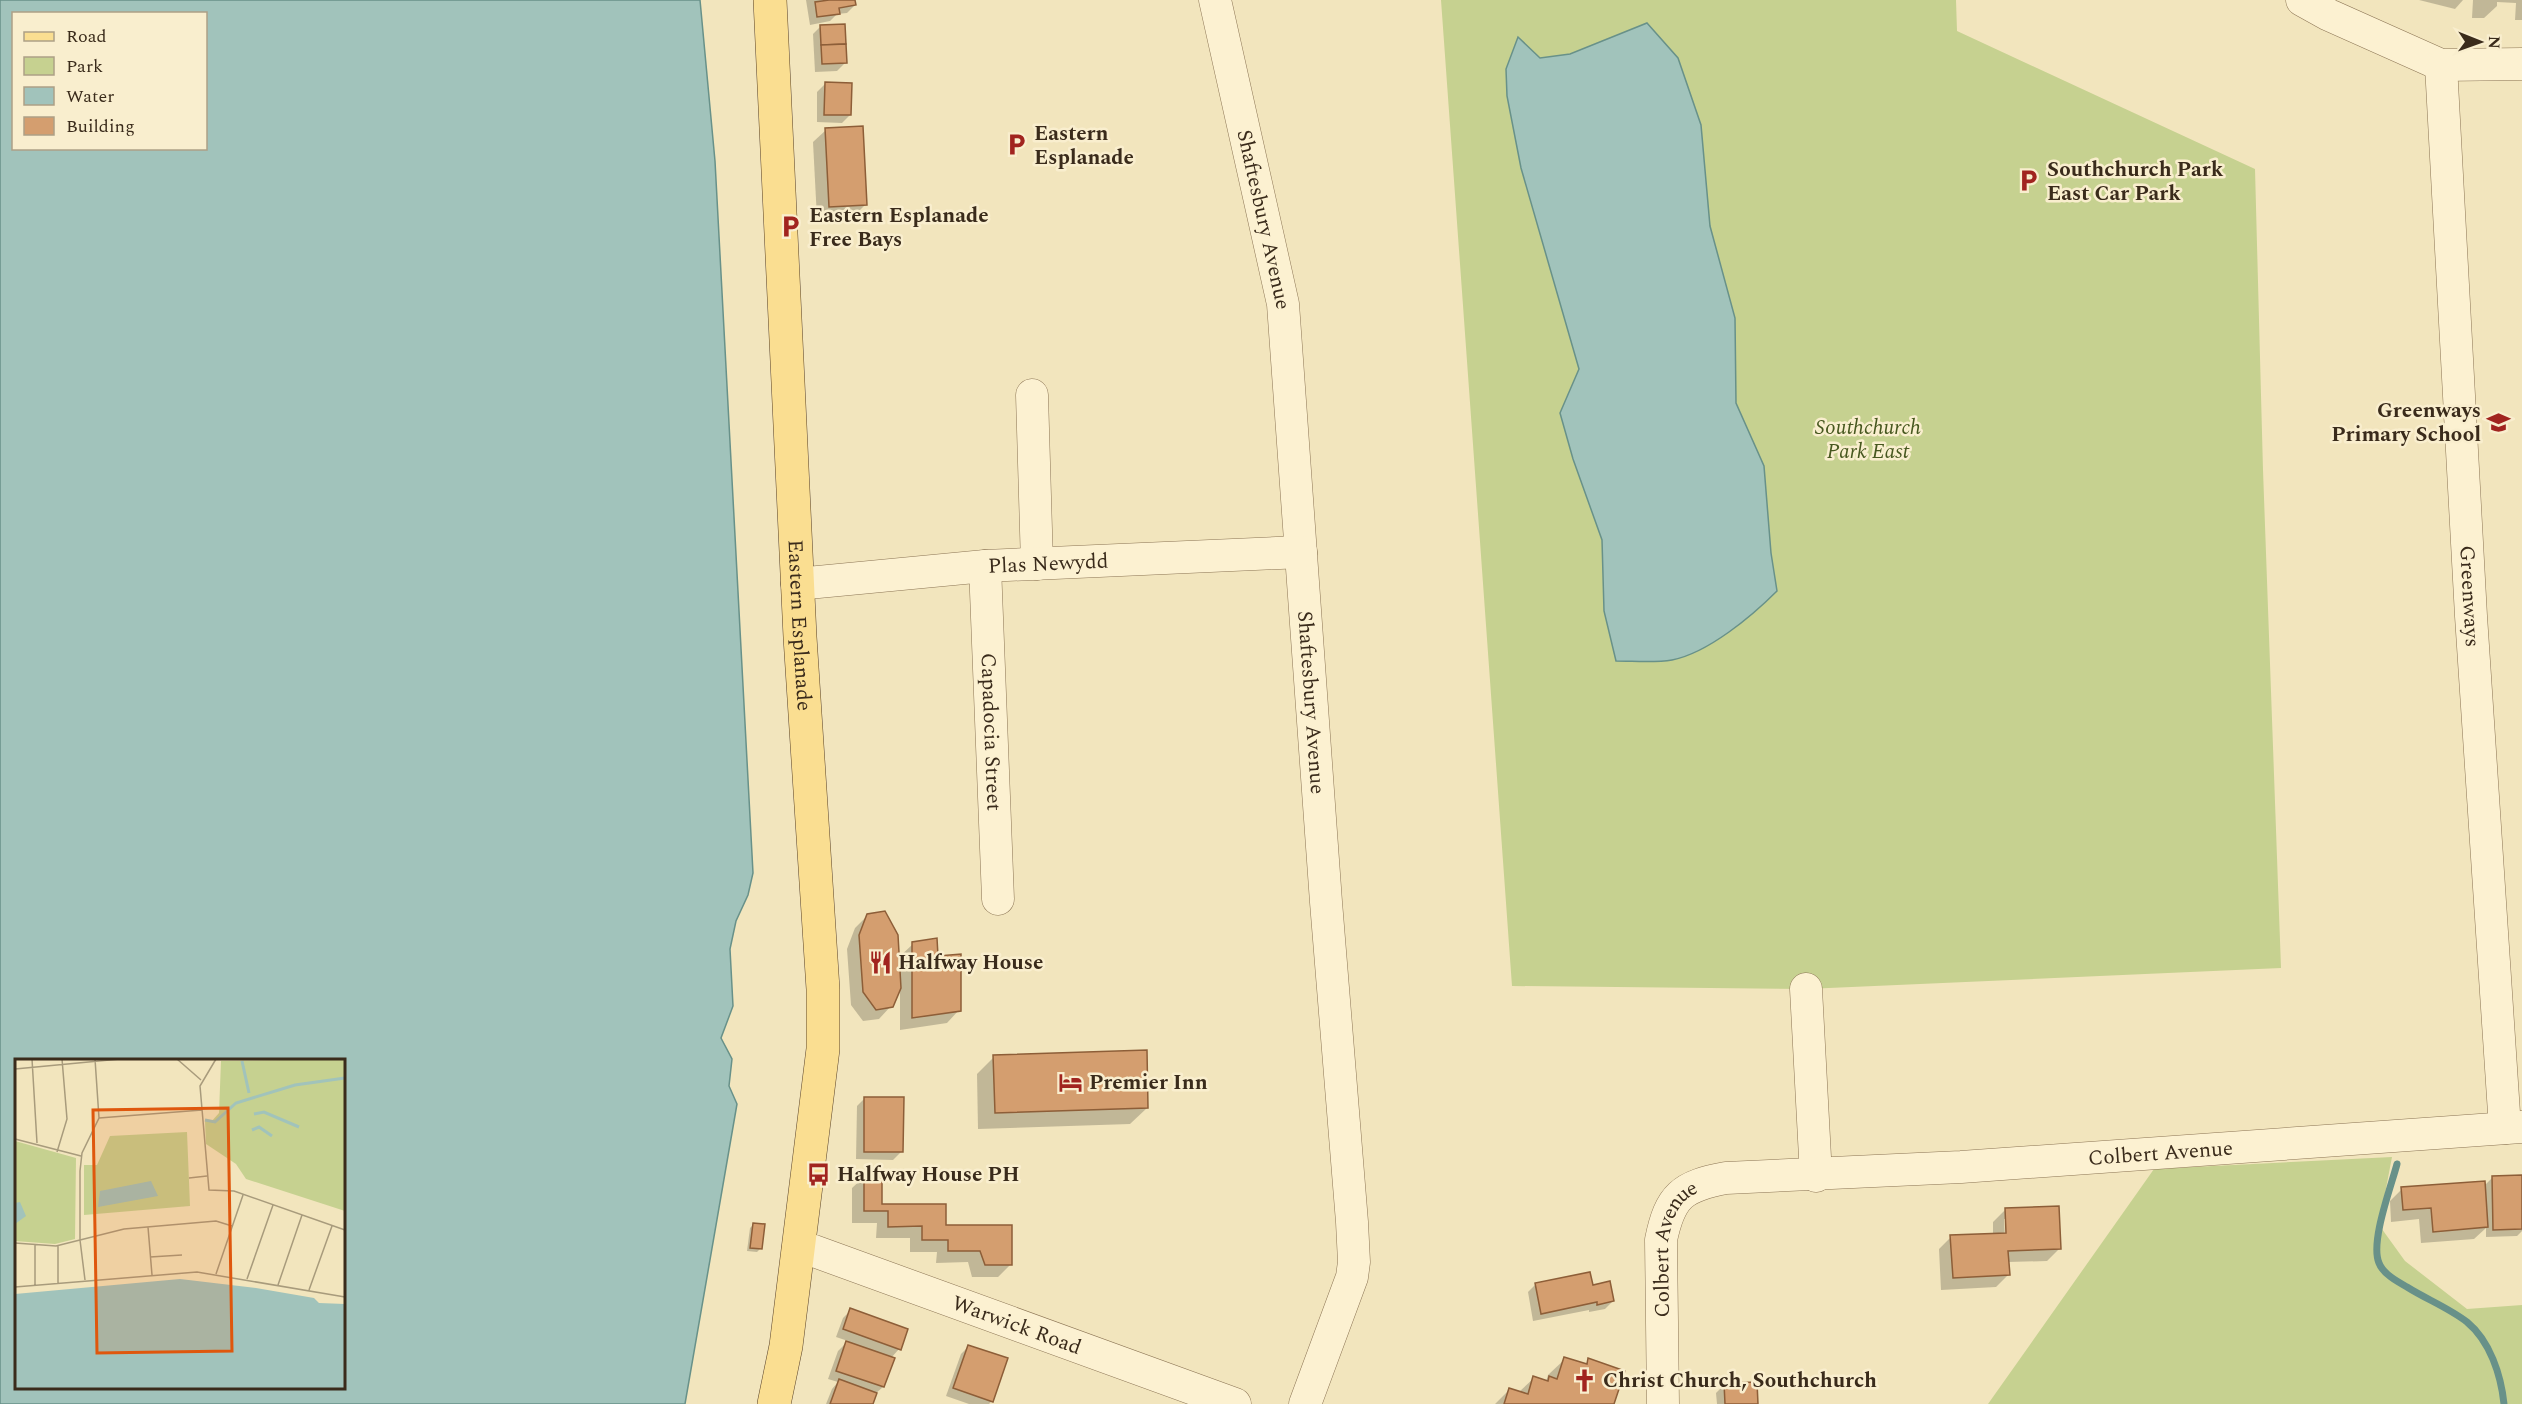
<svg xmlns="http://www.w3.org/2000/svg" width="2522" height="1404" font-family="Spectral,serif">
  <rect width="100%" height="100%" fill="#f2e5bd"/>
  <!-- green -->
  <g fill="#c6d190">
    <polygon points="1441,0 1956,0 1957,31 2255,169 2263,470 2281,968 1806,989 1512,986"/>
    <polygon points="2392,1157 2379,1225 2405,1261 2467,1309 2522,1305 2522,1404 1988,1404 2154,1169"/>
  </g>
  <!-- water -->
  <g fill="#a1c3bb" stroke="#689189" stroke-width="1.5" fill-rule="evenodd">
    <path d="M 0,0 L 700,0 L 715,161 L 753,873 L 748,895 L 736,921 L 730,949 L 733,1006 L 721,1038 L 732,1059 L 729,1086 L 737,1104 L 685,1404 L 0,1404 ZM 14,14 L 206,14 L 206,148 L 14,148 ZM 16,1060 L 344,1060 L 344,1388 L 16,1388 Z"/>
    <path d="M 1647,23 L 1678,58 L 1701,125 L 1710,226 L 1735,318 L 1736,403 L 1764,466 L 1771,553 L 1777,591 C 1752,616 1708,653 1672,660 C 1655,663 1634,661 1616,661 L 1604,611 L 1602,540 L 1573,459 L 1560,413 L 1579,369 L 1521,168 L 1507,96 L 1506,69 L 1518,37 L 1540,58 L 1570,54 Z"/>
  </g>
  <!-- shadow -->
  <g fill="#0003" fill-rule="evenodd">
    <polygon points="806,0 854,0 855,5 847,13 837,14 830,21 810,25"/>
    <polygon points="2419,0 2463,0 2455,9"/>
    <polygon points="2473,0 2522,0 2522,20 2515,20 2516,3 2497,2 2497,6 2484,18 2472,18"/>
    <polygon points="821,26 845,63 837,71 815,72 813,34"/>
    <polygon points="825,84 850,115 842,123 817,122 817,92"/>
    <polygon points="826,130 865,205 853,217 817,219 813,142"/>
    <polygon points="867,916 897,959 913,944 936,958 959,1010 947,1023 900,1030 900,986 891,1006 879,1019 863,1021 851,1005 847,949 855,928"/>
    <polygon points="994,1057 1147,1108 1130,1124 978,1129 977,1074"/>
    <polygon points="865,1098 902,1151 893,1160 856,1159 857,1106"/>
    <polygon points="865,1176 881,1205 945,1226 1010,1265 998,1277 972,1277 968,1262 936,1263 937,1252 910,1252 910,1238 876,1238 877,1223 852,1223 852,1188"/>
    <polygon points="2522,1176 2522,1231 2517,1236 2486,1237 2486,1228 2474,1239 2421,1243 2419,1219 2391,1222 2390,1201 2402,1189 2484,1186 2493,1177"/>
    <path d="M 2005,1210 L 2060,1248 L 2047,1261 L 2008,1262 L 2008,1275 L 1996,1287 L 1941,1290 L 1939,1249 L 1951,1237 L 1993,1235 L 1993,1222 ZM 2004,1219 L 2007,1219 L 2008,1240 L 2005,1240 Z"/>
    <polygon points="753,1225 761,1248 757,1252 747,1251 750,1228"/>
    <polygon points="1536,1284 1592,1287 1613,1301 1605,1309 1589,1312 1589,1310 1533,1321 1528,1292"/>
    <polygon points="851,1310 906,1330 899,1349 891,1358 883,1387 875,1394 872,1404 826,1404 832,1389 838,1382 828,1379 838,1351 848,1341 836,1337 843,1318"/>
    <polygon points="969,1346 992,1401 989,1404 969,1404 946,1396 961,1354"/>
    <polygon points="1565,1359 1584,1365 1589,1360 1613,1404 1495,1404 1510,1389 1519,1392 1534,1378 1546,1382 1548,1375"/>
    <polygon points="1724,1385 1757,1404 1717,1404 1716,1393"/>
  </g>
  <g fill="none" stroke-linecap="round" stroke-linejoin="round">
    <!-- stream -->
    <path stroke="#689189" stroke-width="7" d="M 2397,1164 C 2391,1187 2370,1242 2379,1263 C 2383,1274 2398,1282 2407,1287 C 2426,1299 2449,1308 2467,1322 C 2490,1341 2501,1375 2504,1404"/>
  </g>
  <!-- building -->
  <g fill="#d49e6f" stroke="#8d5e38" stroke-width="1.5">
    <polygon points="829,0 855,0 856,5 839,8 840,14 817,17 815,2"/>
    <polygon points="845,24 846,44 821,45 820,25"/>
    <polygon points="846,44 847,63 822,64 821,45"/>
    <polygon points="825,82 852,83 851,115 824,115"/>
    <polygon points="863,126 867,205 829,207 825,128"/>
    <polygon points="885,911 898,935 901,988 893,1007 876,1010 863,992 859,935 867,914"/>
    <polygon points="937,938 938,956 961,954 961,1011 912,1018 912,942"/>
    <polygon points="1147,1050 1148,1108 995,1113 993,1055"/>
    <polygon points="864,1097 904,1097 903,1152 864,1152"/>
    <polygon points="864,1174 882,1174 882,1204 946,1204 946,1225 1012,1225 1012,1265 985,1265 980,1251 948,1251 948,1240 922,1240 922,1226 888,1227 888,1211 864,1211"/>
    <polygon points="2522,1175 2522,1229 2493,1230 2492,1176"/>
    <polygon points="2485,1181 2488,1227 2433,1232 2431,1208 2403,1210 2401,1187"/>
    <polygon points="2059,1206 2061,1249 2008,1251 2010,1275 1953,1278 1950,1235 2006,1233 2005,1208"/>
    <polygon points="753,1223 765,1224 762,1249 750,1248"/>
    <polygon points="1590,1272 1593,1285 1610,1281 1614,1301 1597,1305 1597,1302 1541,1314 1535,1283"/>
    <polygon points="850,1308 908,1329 901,1350 843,1329"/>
    <polygon points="846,1341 895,1358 884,1387 836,1371"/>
    <polygon points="968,1345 1008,1358 993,1402 953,1388"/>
    <polygon points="1564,1357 1587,1364 1588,1358 1625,1371 1614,1404 1504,1404 1509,1388 1528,1394 1533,1376 1548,1381 1549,1376 1557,1379"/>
    <polygon points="839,1379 877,1393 873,1404 830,1404"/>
    <polygon points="1757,1382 1758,1404 1725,1404 1724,1383"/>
  </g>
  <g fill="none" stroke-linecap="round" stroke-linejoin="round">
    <defs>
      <g id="minor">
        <path id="s1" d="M 1215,0 L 1283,304 L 1326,902 L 1352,1222 L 1354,1262 L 1352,1277 L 1305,1404"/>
        <polyline points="2302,0 2329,15 2441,65 2522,64"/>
        <path id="s2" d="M 2441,65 L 2471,616 L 2505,1128"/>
        <polyline points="1032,395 1037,564"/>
        <path id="s3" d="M 985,566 L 998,899"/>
        <path id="s4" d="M 797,584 L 985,566 L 1301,552"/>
        <polyline points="1806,989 1816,1176"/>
        <path id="s5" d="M 798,1249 L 814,1251 L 1235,1404"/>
        <path id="s6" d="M 1663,1404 L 1661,1240 C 1670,1196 1682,1186 1726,1178 L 1961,1167 L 2522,1127"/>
      </g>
      <g id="major">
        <path id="s7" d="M 770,0 L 800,637 L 823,989 L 823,1049 L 786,1346 L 774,1404"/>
      </g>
    </defs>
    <!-- minor casing -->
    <use href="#minor" stroke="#8c7555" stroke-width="33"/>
    <!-- major casing -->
    <use href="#major" stroke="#59422a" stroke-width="34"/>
    <!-- minor -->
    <use href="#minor" stroke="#fcf1d1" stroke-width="32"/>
    <!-- major -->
    <use href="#major" stroke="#fade91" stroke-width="33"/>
  </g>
  <!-- icons -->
  <defs>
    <symbol id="parking-bare" viewBox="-9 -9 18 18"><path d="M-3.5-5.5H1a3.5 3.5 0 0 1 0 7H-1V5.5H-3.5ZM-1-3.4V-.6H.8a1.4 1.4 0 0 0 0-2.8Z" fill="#a1241f" stroke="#f9eece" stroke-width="2.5" paint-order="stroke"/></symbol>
    <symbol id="school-bare" viewBox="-9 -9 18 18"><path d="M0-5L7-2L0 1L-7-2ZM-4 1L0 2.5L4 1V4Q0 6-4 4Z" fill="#a1241f" stroke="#f9eece" stroke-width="2.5" paint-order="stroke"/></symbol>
    <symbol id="restaurant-bare" viewBox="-9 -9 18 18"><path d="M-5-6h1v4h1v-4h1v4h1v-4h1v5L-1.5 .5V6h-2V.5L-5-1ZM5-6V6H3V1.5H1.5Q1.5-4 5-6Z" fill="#a1241f" stroke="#f9eece" stroke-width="2.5" paint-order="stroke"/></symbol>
    <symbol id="hotel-bare" viewBox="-9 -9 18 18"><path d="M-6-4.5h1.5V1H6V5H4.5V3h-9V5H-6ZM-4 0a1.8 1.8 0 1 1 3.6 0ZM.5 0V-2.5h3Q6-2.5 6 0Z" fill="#a1241f" stroke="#f9eece" stroke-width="2.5" paint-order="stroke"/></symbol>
    <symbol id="bus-bare" viewBox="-9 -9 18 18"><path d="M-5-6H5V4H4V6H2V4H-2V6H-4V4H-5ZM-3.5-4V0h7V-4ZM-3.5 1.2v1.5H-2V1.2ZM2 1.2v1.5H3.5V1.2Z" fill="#a1241f" stroke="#f9eece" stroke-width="2.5" paint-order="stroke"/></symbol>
    <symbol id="church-bare" viewBox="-9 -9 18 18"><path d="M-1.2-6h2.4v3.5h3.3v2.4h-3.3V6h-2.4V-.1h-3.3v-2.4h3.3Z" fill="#a1241f" stroke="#f9eece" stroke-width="2.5" paint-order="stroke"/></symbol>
  </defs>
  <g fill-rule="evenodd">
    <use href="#parking-bare" x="1000" y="128" width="33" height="33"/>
    <use href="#parking-bare" x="2012" y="164" width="33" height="33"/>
    <use href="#parking-bare" x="774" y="210" width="33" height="33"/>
    <use href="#school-bare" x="2482" y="406" width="33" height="33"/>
    <use href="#restaurant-bare" x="864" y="946" width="33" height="33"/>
    <use href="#hotel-bare" x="1054" y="1066" width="33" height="33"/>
    <use href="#bus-bare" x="802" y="1158" width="33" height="33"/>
    <use href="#church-bare" x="1568" y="1364" width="33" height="33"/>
  </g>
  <g text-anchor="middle" stroke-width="5" stroke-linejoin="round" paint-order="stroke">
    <!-- poi labels -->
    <g font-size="21" font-weight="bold" fill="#3a2b1b" stroke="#f9eece" text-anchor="start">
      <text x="1034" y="140">Eastern<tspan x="1034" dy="24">Esplanade</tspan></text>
      <text x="2047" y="176">Southchurch Park<tspan x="2047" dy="24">East Car Park</tspan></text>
      <text x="809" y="222">Eastern Esplanade<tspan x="809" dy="24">Free Bays</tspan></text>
      <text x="2481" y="417" text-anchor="end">Greenways<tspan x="2481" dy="24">Primary School</tspan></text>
      <text x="898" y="969">Halfway House</text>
      <text x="1089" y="1089">Premier Inn</text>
      <text x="837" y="1181">Halfway House PH</text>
      <text x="1603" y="1387">Christ Church, Southchurch</text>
    </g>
    <!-- street labels -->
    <g font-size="21" fill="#3a2b1b" stroke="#f9eece">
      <text dy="7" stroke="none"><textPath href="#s1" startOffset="225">Shaftesbury Avenue</textPath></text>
      <text dy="7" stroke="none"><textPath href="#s4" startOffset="252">Plas Newydd</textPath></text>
      <text dy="7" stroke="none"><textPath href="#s2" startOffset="532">Greenways</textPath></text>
      <text dy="7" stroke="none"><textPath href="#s7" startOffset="626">Eastern Esplanade</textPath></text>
      <text dy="7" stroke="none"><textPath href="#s1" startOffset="711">Shaftesbury Avenue</textPath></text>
      <text dy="7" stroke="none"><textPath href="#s3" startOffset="166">Capadocia Street</textPath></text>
      <text dy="7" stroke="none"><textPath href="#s6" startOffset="698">Colbert Avenue</textPath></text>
      <text dy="7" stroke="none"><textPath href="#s6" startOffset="159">Colbert Avenue</textPath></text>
      <text dy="7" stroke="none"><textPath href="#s5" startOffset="232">Warwick Road</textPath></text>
    </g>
    <!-- park labels -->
    <g font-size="21" font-style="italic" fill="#47581f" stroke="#f9eece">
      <text x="1868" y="434">Southchurch<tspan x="1868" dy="24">Park East</tspan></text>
    </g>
  </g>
  <!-- overview -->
  <g transform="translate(15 1059)">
    <rect width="330" height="330" fill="#f2e5bd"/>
    <path d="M 330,0 L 330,152 L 231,120 L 221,105 L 191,85 L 190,62 L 196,63 L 204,54 L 206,2 ZM 172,73 L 175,147 L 69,156 L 69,106 L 82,106 L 95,77 ZM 0,82 L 61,99 L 60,180 L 40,185 L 0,182 Z" fill="#c6d190"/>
    <path d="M 136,122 L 143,137 L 83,148 L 85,132 ZM 5,143 L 11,157 L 0,165 L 0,144 ZM 165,220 L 241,229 L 299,239 L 304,244 L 330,245 L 330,330 L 0,330 L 0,235 Z" fill="#a1c3bb"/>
    <path fill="none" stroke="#a1c3bb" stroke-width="3" d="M 227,2 L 234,34M 239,55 L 249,53 L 284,68M 190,61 L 200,63 L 221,44 L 280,26 L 330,19M 237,71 L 244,68 L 257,77"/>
    <path fill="none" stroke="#a89b7c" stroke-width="1.5" d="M 17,0 L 22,84M 162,0 L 186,21M 201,0 L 185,27 L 194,131 L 219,132 L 330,171M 0,10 L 105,0M 84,59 L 187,51M 0,80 L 66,97M 42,93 L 52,60 L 47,0M 174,119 L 192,117M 133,168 L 137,216M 0,184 L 41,187 L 109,170 L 201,162 L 217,167M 43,187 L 43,225M 135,198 L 167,196M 201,215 L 228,136M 232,220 L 258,146M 70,221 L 65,181 L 65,112 L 67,94 L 84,59 L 80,0M 263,226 L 287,156M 20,227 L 20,185M 0,228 L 182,213 L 330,238M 294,231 L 317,167"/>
    <path fill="#df570d" fill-opacity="0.15" stroke="#df570d" stroke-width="3" d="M 213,49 L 217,292 L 82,294 L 78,51 Z"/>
    <rect width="330" height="330" fill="none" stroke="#3a2b1b" stroke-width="3"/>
  </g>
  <!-- legend -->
  <rect x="12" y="12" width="195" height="138" fill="#f9eece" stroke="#ada086" stroke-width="1.5"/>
  <rect x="24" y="32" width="30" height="9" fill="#fade91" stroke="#ada086" stroke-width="1.5"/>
  <text x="66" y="42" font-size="18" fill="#3a2b1b">Road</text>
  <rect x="24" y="57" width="30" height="18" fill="#c6d190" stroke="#ada086" stroke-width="1.5"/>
  <text x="66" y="72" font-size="18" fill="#3a2b1b">Park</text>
  <rect x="24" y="87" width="30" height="18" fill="#a1c3bb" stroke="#ada086" stroke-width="1.5"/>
  <text x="66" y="102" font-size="18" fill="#3a2b1b">Water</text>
  <rect x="24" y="117" width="30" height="18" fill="#d49e6f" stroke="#ada086" stroke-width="1.5"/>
  <text x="66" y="132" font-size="18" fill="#3a2b1b">Building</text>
  <!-- north arrow -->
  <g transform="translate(2480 42) rotate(91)" stroke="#f9eece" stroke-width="4.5" paint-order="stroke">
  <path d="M0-4.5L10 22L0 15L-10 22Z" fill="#3a2b1b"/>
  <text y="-9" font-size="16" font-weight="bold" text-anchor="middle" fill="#3a2b1b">N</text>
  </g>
</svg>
